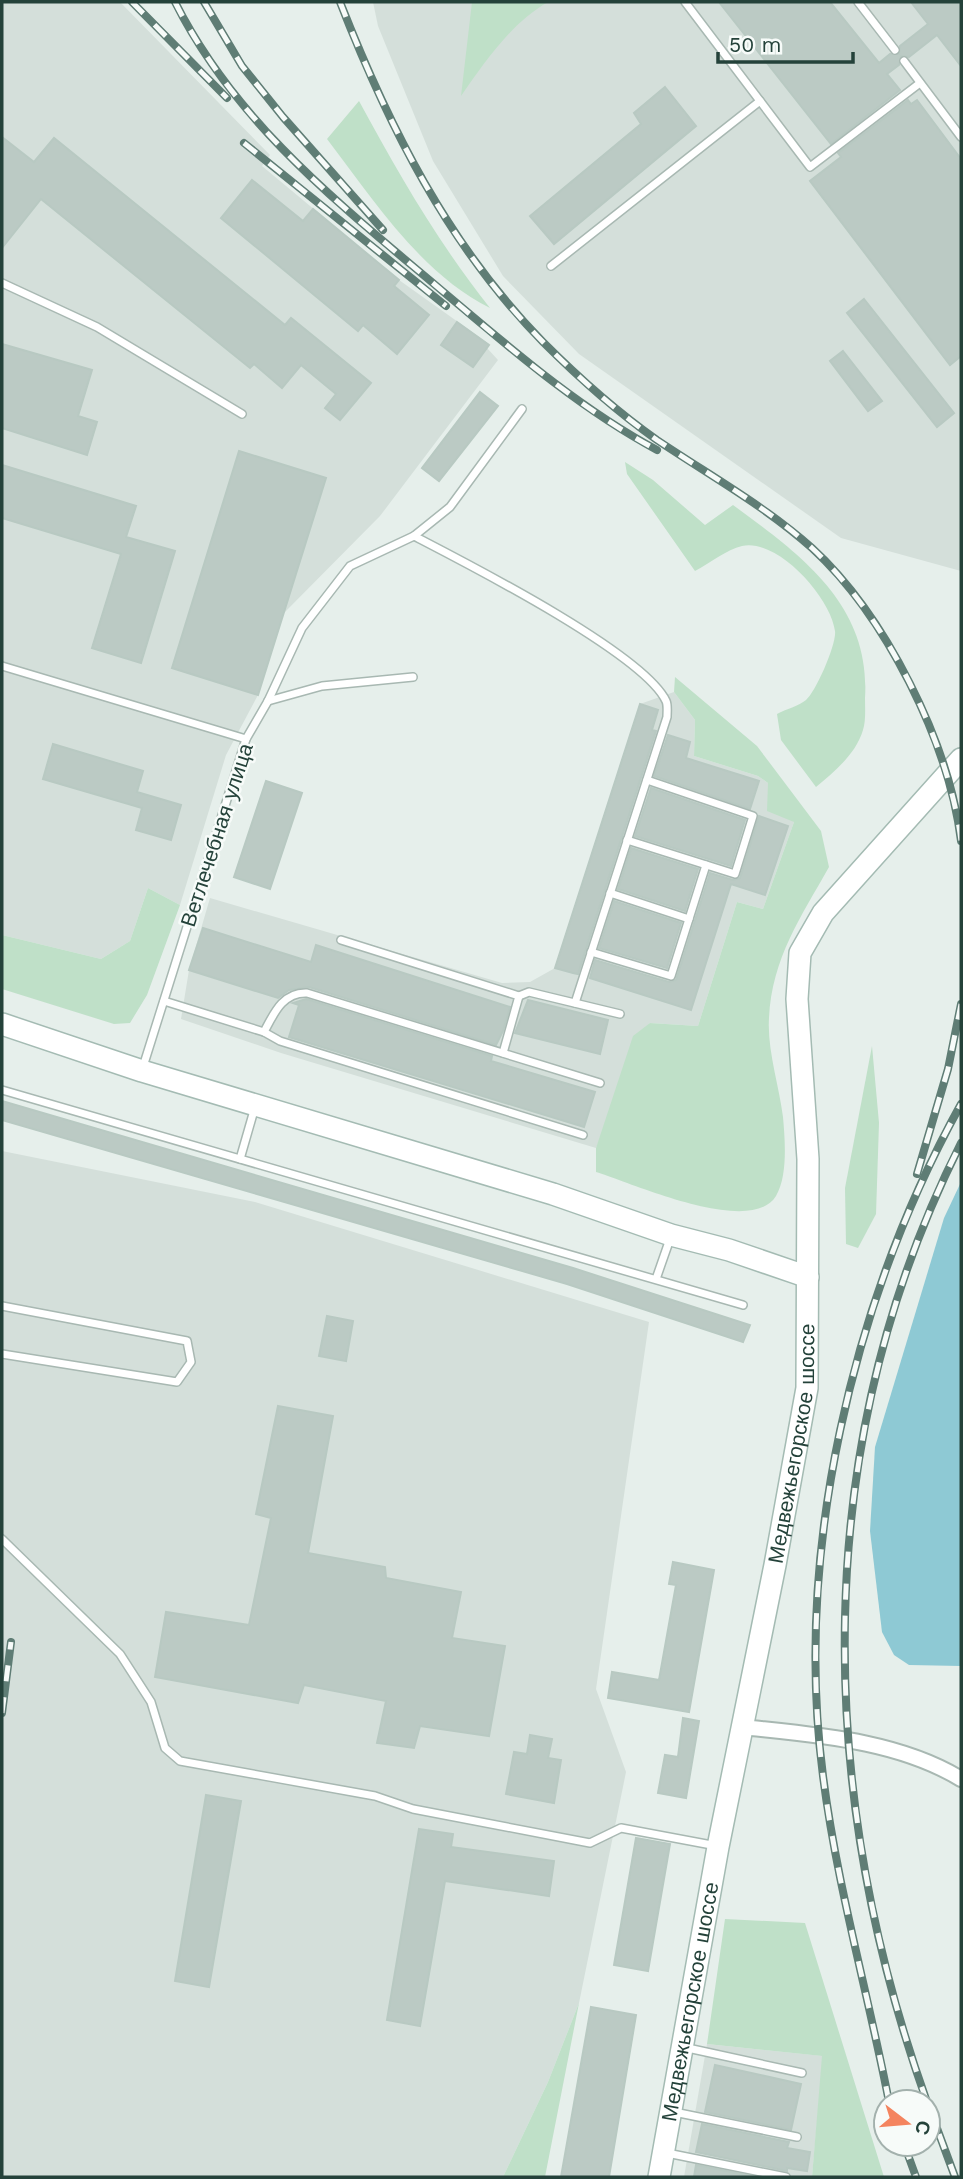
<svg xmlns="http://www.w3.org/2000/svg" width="963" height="2179" font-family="'Work Sans',sans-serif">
  <rect width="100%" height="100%" fill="#e6efeb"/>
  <!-- built -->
  <g fill="#d4dfda">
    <polygon points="2,2 120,2 270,155 262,166 399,280 489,344 487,348 498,360 380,516 284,613 258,695 226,755 180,905 148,888 130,941 101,959 2,935"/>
    <polygon points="373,2 961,2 961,571 841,538 579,354 503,276 433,161 378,26"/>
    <polygon points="674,692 695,720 694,756 758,776 768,783 794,822 763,909 737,902 698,1026 650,1023 596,1148 281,1053 181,1019 189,970 210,898 502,983 530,982 555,968 640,704"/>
    <polygon points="2,1151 255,1202 649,1322 596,1689 626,1772 579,2003 548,2082 503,2177 2,2177"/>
    <polygon points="707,2044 823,2056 812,2177 684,2177"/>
  </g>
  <!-- green -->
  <g fill="#bfe0c8">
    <path d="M 472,2 L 548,2 C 511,23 485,62 461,96 Z"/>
    <path d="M 359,101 C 398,173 439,244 490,308 C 420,273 373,199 327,139 Z"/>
    <path d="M 625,462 L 653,480 L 705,525 L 733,505 C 801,555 871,605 865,698 C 865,708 866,721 863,730 C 856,754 834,772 816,787 L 781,740 L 777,714 C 786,709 799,706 806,700 C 816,692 837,643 835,631 C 831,598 778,538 742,546 C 727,549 709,564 695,571 L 627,474 Z"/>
    <path d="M 675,677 L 757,746 L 821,831 L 829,867 C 801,917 772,958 769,1018 C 767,1050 779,1085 783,1117 C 785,1140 788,1176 776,1196 C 751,1237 632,1183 596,1172 L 596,1148 L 633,1036 L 650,1023 L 698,1026 L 737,902 L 763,909 L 794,822 L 767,811 L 768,783 L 758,776 L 694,756 L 695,720 L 674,692 Z"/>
    <polygon points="148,888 180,905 147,995 130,1023 114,1024 2,989 2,935 101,959 130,941"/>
    <polygon points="872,1046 879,1123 876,1214 858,1248 846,1244 845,1188"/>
    <polygon points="725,1919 805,1923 884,2177 812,2177 822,2056 707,2044"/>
    <polygon points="579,2003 545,2177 503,2177 548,2082"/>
  </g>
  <!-- water -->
  <polygon fill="#8ec9d4" points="961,1182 961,1666 909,1665 894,1655 882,1632 870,1531 875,1447 944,1218"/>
  <!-- building -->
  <g fill="#bbcac4" stroke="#b8c9c2" stroke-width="2">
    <polygon points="719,2 830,2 879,63 890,54 899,54 900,46 928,24 911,2 961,2 961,66 937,35 909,57 901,56 899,65 887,74 900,90 831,144"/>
    <polygon points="665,87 696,126 554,244 530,216 641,124 634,113"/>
    <polygon points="908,100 911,104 917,100 961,159 961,356 950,365 810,181 841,157 838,153"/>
    <polygon points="2,137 34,162 54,138 285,325 291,318 371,383 340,420 325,408 336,394 301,365 282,388 254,364 250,368 41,199 2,248"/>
    <polygon points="252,180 303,221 313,209 399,280 394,286 429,315 397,354 363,325 358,331 221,218"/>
    <polygon points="864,299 954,413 937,427 847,313"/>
    <polygon points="457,322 489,345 473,367 441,345"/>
    <polygon points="2,344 92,370 78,416 97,422 87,455 2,428"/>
    <polygon points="843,351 882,401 868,411 830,361"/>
    <polygon points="480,392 498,406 439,481 422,468"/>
    <polygon points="239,451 326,478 258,695 172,668"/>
    <polygon points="2,465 136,506 126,537 175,551 141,663 92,648 121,554 2,518"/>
    <polygon points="640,704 658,710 652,730 656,731 578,974 573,973 555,968"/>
    <polygon points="668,735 690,742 686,758 759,781 750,809 654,776"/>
    <polygon points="53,744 143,771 137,792 181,805 171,840 136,830 142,808 43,779"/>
    <polygon points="266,781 302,793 270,889 234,877"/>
    <polygon points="651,788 745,820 731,866 635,836"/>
    <polygon points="759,816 788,826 765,895 731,884 691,1010 590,978 595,960 669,982 676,980 710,873 733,880 740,878"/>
    <polygon points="631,848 698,869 685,911 618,889"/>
    <polygon points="614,901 681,923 667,968 599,948"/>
    <polygon points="203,928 311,962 316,945 510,1007 503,1031 496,1045 309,987 289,990 278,998 189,970"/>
    <polygon points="306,999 492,1056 491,1061 595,1092 584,1127 289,1037 299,1005 293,1003"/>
    <polygon points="528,1000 608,1020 600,1054 515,1033"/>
    <polygon points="2,1101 573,1268 750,1325 743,1342 567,1284 2,1120"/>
    <polygon points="327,1316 353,1321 346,1361 319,1356"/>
    <polygon points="278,1406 333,1416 308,1553 385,1567 386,1578 461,1592 452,1638 505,1646 489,1736 420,1726 414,1748 377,1743 386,1701 304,1685 298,1703 155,1677 166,1612 249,1625 271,1518 256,1514"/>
    <polygon points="673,1562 714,1570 689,1712 608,1698 612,1672 659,1680 676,1585 669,1584"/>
    <polygon points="683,1718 699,1721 686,1798 658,1793 665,1755 678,1757"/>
    <polygon points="530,1735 552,1739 548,1758 561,1760 554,1803 506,1794 514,1752 527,1754"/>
    <polygon points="206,1795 241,1801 209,1987 175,1981"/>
    <polygon points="419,1829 453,1834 451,1847 554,1861 549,1896 445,1881 420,2026 387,2020"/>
    <polygon points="636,1838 670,1844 648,1971 614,1965"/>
    <polygon points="591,2007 636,2015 609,2177 561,2177"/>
    <polygon points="715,2065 801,2084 791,2130 705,2112"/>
    <polygon points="702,2124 789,2142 787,2148 810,2152 807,2171 787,2168 787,2171 696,2152"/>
    <polygon points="696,2165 756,2177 694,2177"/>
  </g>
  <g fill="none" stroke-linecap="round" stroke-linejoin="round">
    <defs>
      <g id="lane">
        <polyline points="685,2 810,167 920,83"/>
        <polyline points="858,2 895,50"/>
        <polyline points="904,61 961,137"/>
        <polyline points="551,266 760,101"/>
        <polyline points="2,283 97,327 242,414"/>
        <path d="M 414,536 C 466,563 643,653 666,701 C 668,705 667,712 667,717 L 575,1003"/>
        <polyline points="2,666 246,739"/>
        <polyline points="268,701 322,686 413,677"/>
        <polyline points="627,840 735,874 753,816 647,780"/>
        <polyline points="610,893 689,919"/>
        <polyline points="341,940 519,996 503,1053"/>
        <polyline points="591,952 671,976 706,865"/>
        <polyline points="519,996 529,992 620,1014"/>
        <polyline points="164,1001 264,1032 280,1041 583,1135"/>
        <path d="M 264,1032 C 274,1013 283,992 307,993 L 600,1083"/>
        <polyline points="142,1070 246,739 268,701 302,628 350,566 414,536 450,507 522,409"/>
        <polyline points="2,1090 743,1305"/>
        <polyline points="240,1159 255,1107"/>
        <polyline points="656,1279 671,1236"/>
        <polyline points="2,1306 187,1341 191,1362 177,1382 2,1354"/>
        <polyline points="2,1539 120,1654 151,1702 165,1748 180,1761 375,1796 413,1809 590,1843 621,1828 717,1846"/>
        <polyline points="683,2047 802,2073"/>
        <polyline points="674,2112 797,2137"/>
        <polyline points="667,2153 786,2177"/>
      </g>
      <path id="street" d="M 742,1727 C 815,1735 897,1740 961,1779"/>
      <g id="secondary">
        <polyline points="2,1024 142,1071 553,1194 671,1235 729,1250 808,1277"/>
        <path id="s1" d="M 659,2177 L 718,1847 L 775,1565 L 807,1388 L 808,1159 L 797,999 L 800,953 L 823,913 L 961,759"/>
      </g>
    </defs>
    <!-- lane casing -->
    <use href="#lane" stroke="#a8b8b2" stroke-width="10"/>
    <!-- street casing -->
    <use href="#street" stroke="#a8b8b2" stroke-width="18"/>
    <!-- secondary casing -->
    <use href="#secondary" stroke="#a4bbb3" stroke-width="24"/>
    <!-- lane -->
    <use href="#lane" stroke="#fff" stroke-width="7"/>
    <!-- street -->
    <use href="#street" stroke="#fff" stroke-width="14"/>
    <!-- secondary -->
    <use href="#secondary" stroke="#fff" stroke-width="21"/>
    <defs>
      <g id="rail">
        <polyline points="132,2 227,98"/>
        <path d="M 175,2 C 236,123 338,203 440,289 C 509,347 577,407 657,450"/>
        <polyline points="204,2 242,66 283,117 383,230"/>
        <path d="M 340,2 C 389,127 448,245 543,342 C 579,378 616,411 657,440 C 709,475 765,506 812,548 C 885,615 949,742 961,841"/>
        <polyline points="244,143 446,306"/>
        <polyline points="917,1174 948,1069 961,1004"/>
        <polyline points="2,1713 11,1642"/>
        <path d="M 889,2102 C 868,1993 837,1886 823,1776 C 794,1552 852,1301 961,1104"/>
        <path d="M 927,2102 C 815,1789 809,1444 961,1143"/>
        <polyline points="928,2104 955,2177"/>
        <polyline points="904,2144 916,2177"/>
      </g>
    </defs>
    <!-- rail casing -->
    <use href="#rail" stroke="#5f7d75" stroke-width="8"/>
    <!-- rail -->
    <use href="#rail" stroke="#f7fbf9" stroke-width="5" stroke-dasharray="16" stroke-linecap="butt"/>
  </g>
  <g text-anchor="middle" stroke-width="5" stroke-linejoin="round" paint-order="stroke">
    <!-- street labels -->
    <g font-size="21" fill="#24423a" stroke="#f7fbf9">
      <text transform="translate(217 835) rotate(-72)" y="7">Ветлечебная улица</text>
      <text dy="7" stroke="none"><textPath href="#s1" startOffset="746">Медвежьегорское шоссе</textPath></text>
      <text dy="7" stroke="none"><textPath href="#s1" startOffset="178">Медвежьегорское шоссе</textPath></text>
    </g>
  </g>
  <!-- border -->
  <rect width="963" height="2179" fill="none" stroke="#24423a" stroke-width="7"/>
  <!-- north arrow -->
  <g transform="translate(907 2123) rotate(106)"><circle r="33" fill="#f7fbf9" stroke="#a3b1ad" stroke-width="2"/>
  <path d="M0-5L12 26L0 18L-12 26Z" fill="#f4845f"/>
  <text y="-10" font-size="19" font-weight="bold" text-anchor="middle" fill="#24423a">С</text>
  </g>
  <!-- scale -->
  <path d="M718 52v10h135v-10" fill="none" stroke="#24423a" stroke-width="3.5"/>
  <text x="729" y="52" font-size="21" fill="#24423a" stroke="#f7fbf9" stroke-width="5" paint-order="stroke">50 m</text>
</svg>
